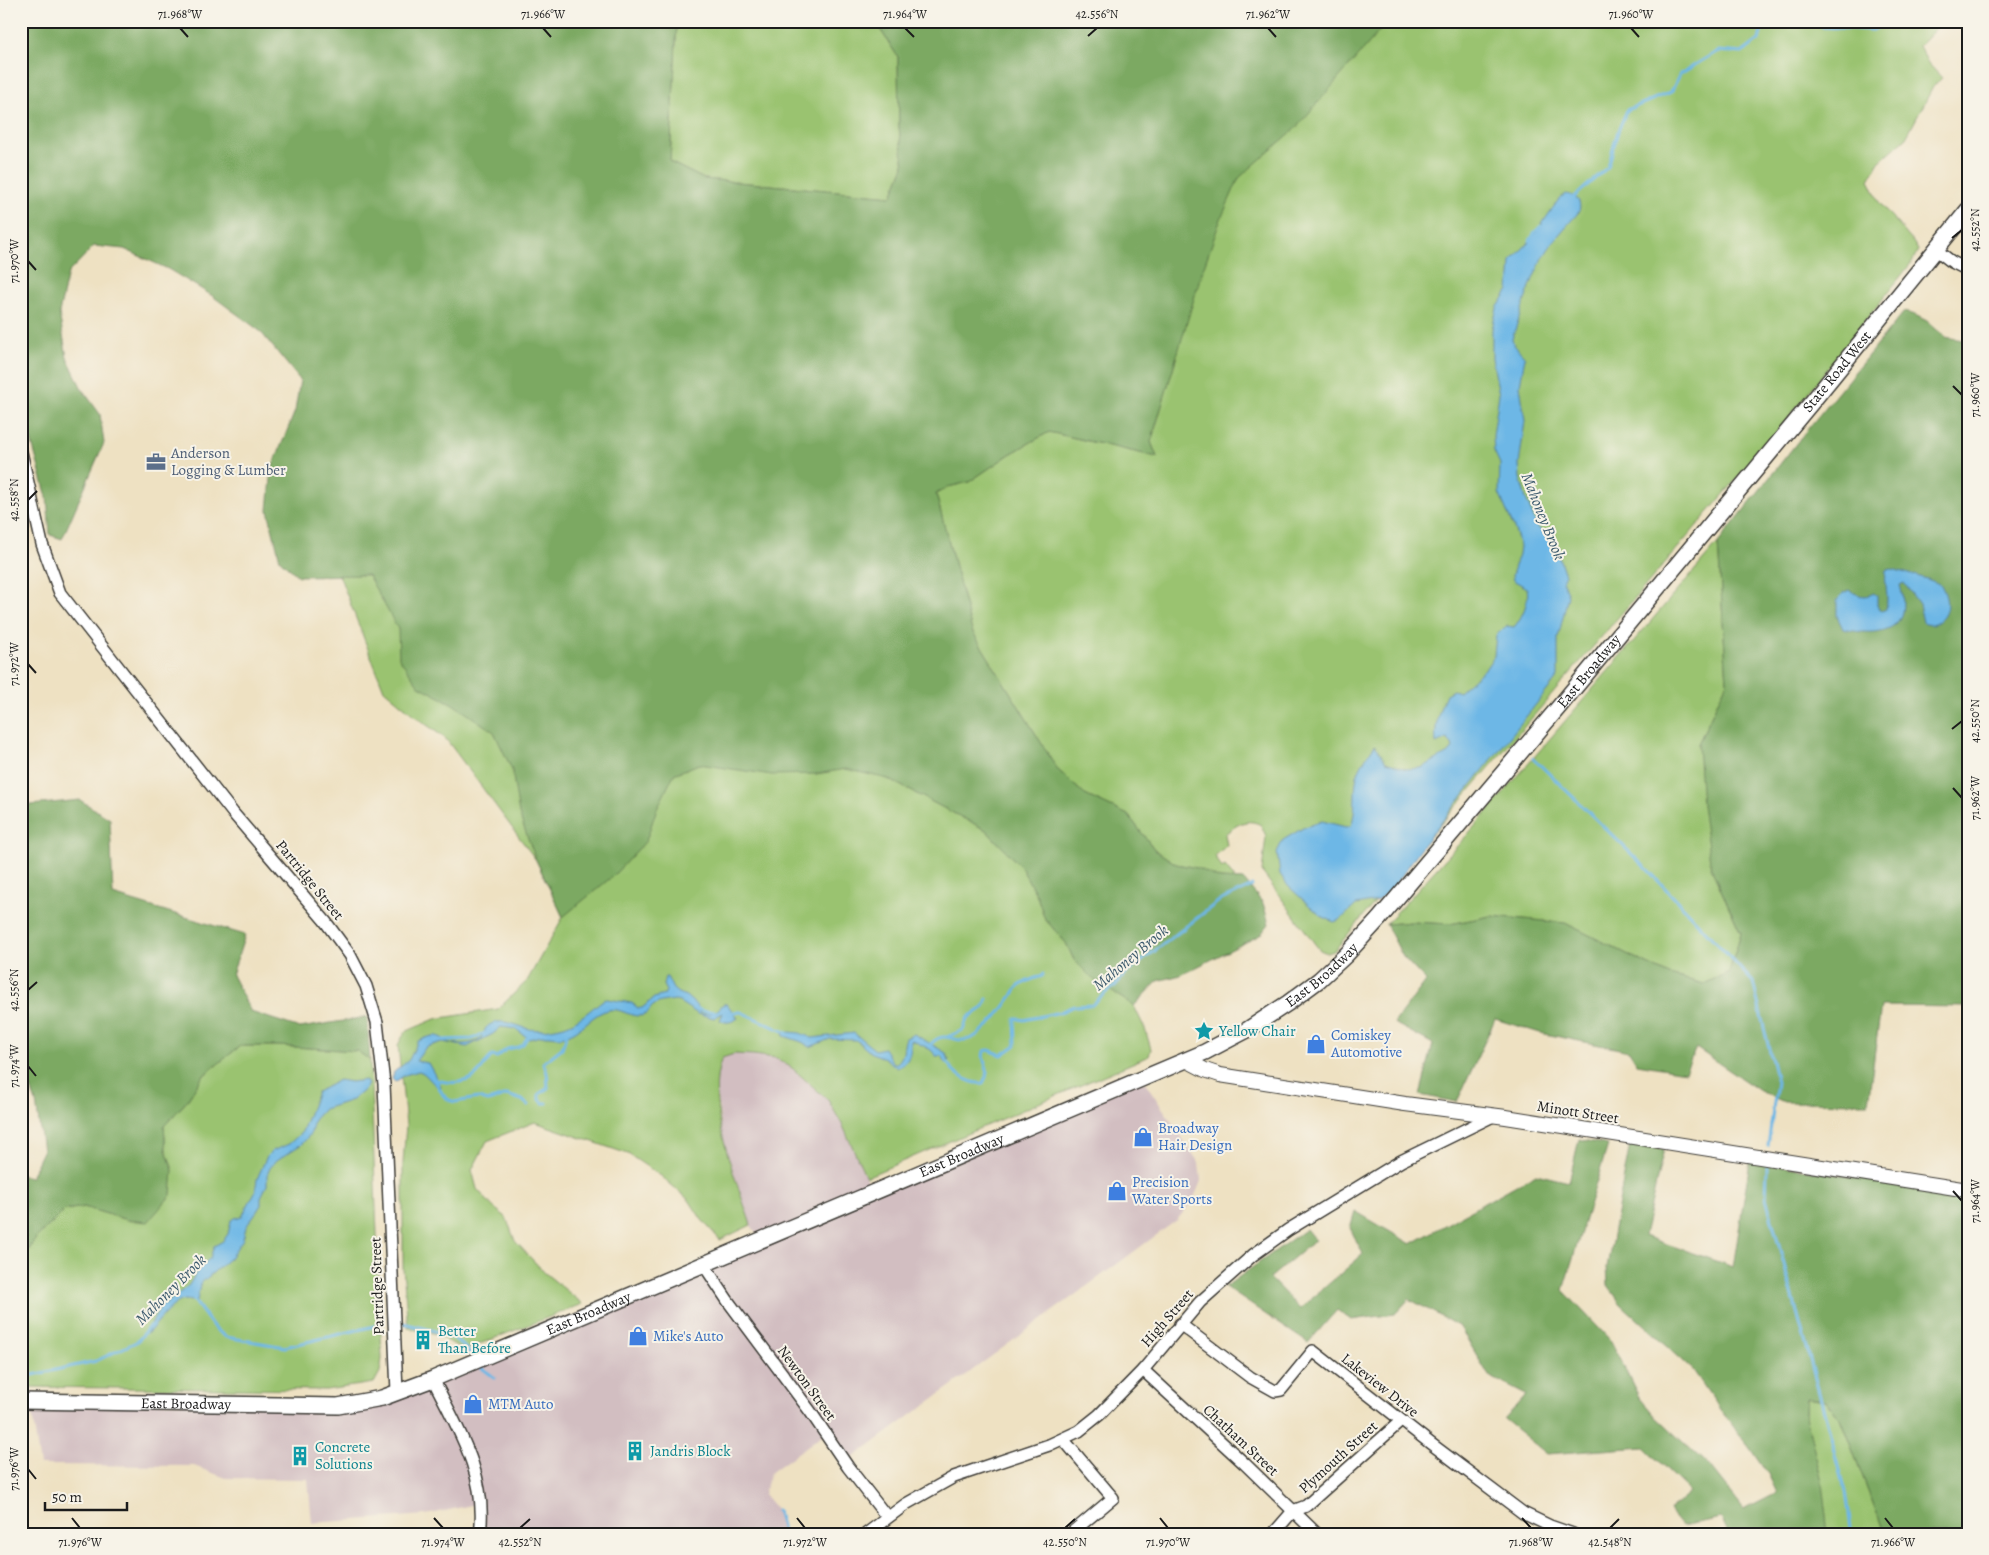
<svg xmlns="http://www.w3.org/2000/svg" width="1989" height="1555" font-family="Alegreya,serif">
  <rect width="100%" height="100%" fill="#f7f3e8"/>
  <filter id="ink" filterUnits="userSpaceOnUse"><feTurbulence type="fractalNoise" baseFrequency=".02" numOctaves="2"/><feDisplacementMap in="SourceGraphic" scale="10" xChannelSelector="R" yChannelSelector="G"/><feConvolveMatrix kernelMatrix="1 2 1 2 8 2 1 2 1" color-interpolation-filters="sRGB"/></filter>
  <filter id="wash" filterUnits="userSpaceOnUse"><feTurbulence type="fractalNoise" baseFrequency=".0096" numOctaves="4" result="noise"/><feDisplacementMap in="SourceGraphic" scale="20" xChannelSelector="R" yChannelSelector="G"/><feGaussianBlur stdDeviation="1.12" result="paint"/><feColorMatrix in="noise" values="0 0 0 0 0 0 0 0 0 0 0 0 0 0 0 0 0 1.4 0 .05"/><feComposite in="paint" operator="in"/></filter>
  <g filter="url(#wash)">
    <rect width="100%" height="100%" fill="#eee1c2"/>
    <!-- industrial -->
    <polygon fill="#d2bec1" points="734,1054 754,1055 776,1058 792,1068 828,1100 843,1126 873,1193 1143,1079 1199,1163 1201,1181 1193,1200 1177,1220 846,1463 825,1433 770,1473 764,1494 777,1510 782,1526 782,1534 480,1534 481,1503 426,1515 312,1523 308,1479 226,1478 194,1466 40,1465 30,1401 285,1404 382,1398 760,1241 751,1225 723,1140 717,1097 717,1069 722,1058"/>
    <!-- green -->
    <g fill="#9ac36f" stroke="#5b7046">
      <polygon points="677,21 872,21 880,29 898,57 899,127 904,166 892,196 704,179 670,162"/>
      <path d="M 1197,21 L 1943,21 L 1919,46 L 1928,63 L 1942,78 L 1933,87 L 1906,138 L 1879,162 L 1869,180 L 1879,202 L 1913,242 L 1918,250 L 1912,262 L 1773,437 L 1423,845 L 1334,951 L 1327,953 L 1320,950 L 1315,944 L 1262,872 L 1266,836 L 1261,825 C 1246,817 1237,825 1225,834 L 1227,845 L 1215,856 L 1222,868 L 1225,866 L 1234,877 L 1234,880 L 1220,879 L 1197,868 L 1176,864 L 1155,850 L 1128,815 L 1085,795 L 1058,770 L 972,631 L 936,494 L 948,487 L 969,482 L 1010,454 L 1049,432 L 1157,457 L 1151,442 L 1176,358 Z"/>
      <polygon points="1718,543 1727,682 1698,744 1711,868 1741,933 1729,972 1704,984 1669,975 1565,923 1491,916 1450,924 1412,922 1386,924 1468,834"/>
      <path d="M 329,549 L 777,728 L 888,779 L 986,830 L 1021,867 L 1037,896 L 1045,919 L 1066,943 L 1074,960 L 1094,980 L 1134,1006 L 1145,1029 L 1151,1049 L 1149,1056 L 866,1177 L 843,1126 L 828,1100 L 792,1068 L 776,1058 L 754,1055 L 734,1054 L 722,1058 C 703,1102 737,1181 751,1225 L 720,1240 L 702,1220 L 689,1200 L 661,1176 L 628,1154 L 535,1122 L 487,1141 L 472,1170 L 477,1189 L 493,1207 L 506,1217 L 515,1241 L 545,1273 L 583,1304 L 464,1350 L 433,1333 L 408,1328 L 403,1268 L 403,1163 L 406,1125 L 398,1045 L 405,1032 L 435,1019 L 498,1009 L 527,981 L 563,917 L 536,860 L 446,739 L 416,717 L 384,690 Z"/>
      <polygon points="240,1046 278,1046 357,1051 370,1060 382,1359 380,1372 374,1383 326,1390 21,1387 21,1263 36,1238 65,1210 84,1207 127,1220 173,1170 166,1150 164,1126 187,1101 203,1076"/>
      <polygon points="1806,1398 1825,1401 1840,1418 1885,1534 1828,1534 1805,1412"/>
    </g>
    <!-- forest -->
    <g fill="#7ba962" stroke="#4c623f">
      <polygon points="21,21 677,21 670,162 704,179 892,196 904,166 899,127 898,57 880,29 872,21 1388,21 1296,128 1239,178 1220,221 1202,272 1151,442 1157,457 1049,432 1010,454 969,482 948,487 936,494 972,631 1058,770 1085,795 1128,815 1155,850 1176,864 1197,868 1220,879 1244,880 1263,903 1269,924 1260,935 1181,975 1158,981 1134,1006 1094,980 1074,960 1066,943 1045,919 1037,896 1021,867 986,830 888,779 846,769 817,774 772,775 699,764 674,774 656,811 646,841 613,876 563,917 536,860 519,814 512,770 494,732 453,704 419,686 399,658 398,629 368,575 298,576 280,560 268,510 272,468 295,411 300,380 260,331 211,295 168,269 124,249 94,246 68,273 59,313 67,357 82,389 100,414 104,443 62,539 50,535 47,497 21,404"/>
      <polygon points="1904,312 1915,315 1927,321 1945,337 1963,340 1968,335 1968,1007 1881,1006 1868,1103 1784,1102 1760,1091 1696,1048 1685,1072 1637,1064 1629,1051 1540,1033 1495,1019 1457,1102 1420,1095 1433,1044 1394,1023 1426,981 1403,957 1386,924 1412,922 1450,924 1491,916 1565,923 1669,975 1704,984 1729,972 1741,933 1711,868 1702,806 1698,744 1727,682 1718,543 1806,431"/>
      <polygon points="80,800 110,819 113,895 245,935 232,975 251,1012 300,1028 367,1017 370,1060 357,1051 278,1046 240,1046 203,1076 187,1101 164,1126 166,1150 173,1170 171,1195 148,1222 127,1220 84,1207 65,1210 36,1238 21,1263 21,1175 31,1177 43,1151 36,1102 21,1061 21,806"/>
      <polygon points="1579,1139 1608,1145 1563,1290 1611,1341 1639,1397 1656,1417 1710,1467 1744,1510 1777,1493 1768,1474 1749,1446 1721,1411 1693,1370 1620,1303 1608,1285 1607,1267 1630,1144 1664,1149 1644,1236 1733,1267 1750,1161 1968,1195 1968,1534 1885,1534 1840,1418 1825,1401 1806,1398 1805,1412 1822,1482 1828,1534 1729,1534 1721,1518 1682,1526 1669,1511 1690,1492 1644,1447 1547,1454 1504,1419 1526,1395 1489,1376 1460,1327 1409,1299 1395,1314 1351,1320 1337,1310 1308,1343 1225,1287 1306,1229 1315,1240 1270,1278 1300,1309 1363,1254 1350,1228 1355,1211 1411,1244 1536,1174 1569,1182"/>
    </g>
    <!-- water -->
    <g fill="#6db7e6" stroke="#446a81">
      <path d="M 1565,194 C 1577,195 1582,201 1579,212 C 1569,223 1559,234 1551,245 C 1532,272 1523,308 1512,339 L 1515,346 L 1525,357 L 1520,385 L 1525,421 L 1519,464 L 1520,478 L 1526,499 L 1537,526 L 1556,548 L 1565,575 L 1563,582 L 1568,596 L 1558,638 L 1558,677 L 1423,845 L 1394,887 L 1378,901 L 1356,905 L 1340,920 L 1334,922 L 1321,916 L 1288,886 L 1280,874 L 1277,852 L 1283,840 L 1303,828 L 1322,821 L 1346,827 L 1351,826 C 1357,810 1353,793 1357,776 C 1360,765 1368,755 1375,745 L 1386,762 L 1406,769 L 1421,768 L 1450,752 L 1453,748 L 1452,744 L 1447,739 L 1436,744 C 1434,726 1439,710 1446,694 L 1453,690 L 1459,692 L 1486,668 L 1494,656 L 1496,635 L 1507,626 L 1514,627 C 1522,618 1530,600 1527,588 L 1513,580 L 1512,575 L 1519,554 L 1520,546 L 1516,533 L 1499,493 L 1500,464 L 1494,451 L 1493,436 L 1499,394 L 1492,358 L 1492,329 L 1497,308 L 1509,290 L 1511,261 L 1531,240 L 1559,199 Z"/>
      <path d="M 1893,569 C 1910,575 1926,577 1941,585 C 1949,600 1951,617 1932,625 L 1923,622 L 1919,604 L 1904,583 L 1900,585 C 1913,632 1880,637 1843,629 L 1837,616 L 1837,600 L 1844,593 L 1850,590 C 1858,596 1865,598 1874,593 L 1877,596 L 1877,605 L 1882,611 L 1886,609 C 1889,596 1884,583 1886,570 Z"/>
      <path d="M 665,977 L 667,977 L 673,989 L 678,993 L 686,996 L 696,1005 L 700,1013 C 711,1015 717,1012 723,1004 L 727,1004 L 738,1018 C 733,1022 726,1024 720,1020 L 723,1013 L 714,1018 L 698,1014 L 676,1000 C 668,1001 660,1001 653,1006 C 650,1008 649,1012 646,1014 C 633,1021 622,1007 609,1010 C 595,1012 584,1028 570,1034 C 559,1040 555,1035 544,1036 C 539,1036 534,1038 529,1039 L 516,1029 L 501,1027 L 493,1034 L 467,1047 L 443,1042 L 426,1047 L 416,1061 L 428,1063 L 441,1086 L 440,1088 C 431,1084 428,1074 419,1071 L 405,1075 L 395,1082 L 392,1079 L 394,1072 L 409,1060 L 418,1041 C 424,1039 431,1035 437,1036 C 441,1037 445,1040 448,1042 C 461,1046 483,1045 485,1029 C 497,1015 514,1025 529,1029 C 538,1031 554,1029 564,1026 C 578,1022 591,1009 603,1000 L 607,999 L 632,1003 L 638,1008 L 642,1008 L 654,998 L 664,995 L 666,991 L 663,985 Z"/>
      <path d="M 790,1032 L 800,1033 L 812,1038 L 854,1033 L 875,1050 L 884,1048 L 893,1063 L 897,1063 C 906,1055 902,1047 906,1038 L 914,1034 L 946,1053 L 949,1060 L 946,1063 L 942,1056 L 936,1056 L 931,1050 L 912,1040 L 911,1041 C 911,1054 910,1062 897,1068 L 885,1058 L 871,1053 L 856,1040 L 830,1039 L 810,1047 L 802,1042 L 784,1036 L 783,1033 Z"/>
      <path d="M 339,1080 L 351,1082 L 366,1080 L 368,1084 L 366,1088 L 352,1100 L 324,1109 L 314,1120 L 311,1133 L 302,1144 L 277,1160 L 270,1168 L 267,1175 L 267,1185 L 261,1197 L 261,1205 L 246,1227 L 243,1239 L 230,1258 L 200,1284 L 197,1301 C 192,1302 189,1300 185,1300 C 171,1302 156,1326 147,1334 L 149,1327 L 159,1310 L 160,1302 L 163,1305 L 166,1304 L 189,1285 L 197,1271 L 210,1258 L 214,1246 L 223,1241 L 228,1234 L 231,1221 L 235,1218 L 242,1216 L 255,1192 L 257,1179 L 267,1156 L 272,1151 L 289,1144 L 302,1132 L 317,1092 Z"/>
    </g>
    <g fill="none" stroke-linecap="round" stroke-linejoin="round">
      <!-- stream -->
      <g stroke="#6db7e6" stroke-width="3">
        <polyline points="1814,21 1823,27 1873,30 1891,21"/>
        <polyline points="1572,199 1608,167 1618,131 1627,110 1671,92 1680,74 1718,51 1742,53 1759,40 1764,21"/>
        <polyline points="1530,241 1535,232 1541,226"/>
        <polyline points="1533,758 1650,872 1753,982 1777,1082 1768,1146"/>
        <polyline points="694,1007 702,1011 719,1012"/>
        <polyline points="730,1012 741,1012 789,1034"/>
        <path d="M 947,1037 L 963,1030 C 965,1026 965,1022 968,1018 C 975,1010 983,1014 987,999"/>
        <polyline points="442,1040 472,1039 487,1032"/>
        <path d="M 930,1045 C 945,1027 954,1046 972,1038 C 986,1031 1003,1009 1012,996 C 1014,993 1015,989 1018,987 C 1024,982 1035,978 1042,976 L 1043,974"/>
        <path d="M 946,1060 C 951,1072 970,1085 983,1083 L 988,1073 L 983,1057 L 984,1051 L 989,1050 L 1002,1055 L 1016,1045 L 1015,1018 L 1024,1020 L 1060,1012 L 1074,1006 L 1092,1005 L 1104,994 L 1114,987 L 1125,974 L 1219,901 L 1252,886"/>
        <path d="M 436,1080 C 450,1084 470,1084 479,1072 C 484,1067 486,1061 492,1056 L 497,1057 L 507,1049 L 518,1047 L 523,1044 L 529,1035"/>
        <polyline points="437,1084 443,1095 449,1100 455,1102 478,1098 488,1101 507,1095 522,1100 528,1105"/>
        <path d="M 547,1103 L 543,1103 L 539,1098 L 539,1094 L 548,1088 C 547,1078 549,1073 543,1063 L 562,1048 L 567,1034"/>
        <polyline points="1767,1167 1766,1198 1846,1492 1852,1534"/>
        <polyline points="193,1299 215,1329 226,1337 285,1347 379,1325"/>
        <path d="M 403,1323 C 432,1331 456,1331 473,1358"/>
        <polyline points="478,1365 495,1378"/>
        <polyline points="21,1375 33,1375 96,1361 138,1341 150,1325"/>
        <polyline points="777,1510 782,1526 782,1534"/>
      </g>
    </g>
  </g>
  <g filter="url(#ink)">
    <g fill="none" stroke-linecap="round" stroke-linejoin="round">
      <defs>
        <g id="minor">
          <polyline points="1935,249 1952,262 1968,270"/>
          <polyline points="21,452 42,544 60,593 233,813 325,921 350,955 366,986 377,1022 384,1084 397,1392"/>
          <polyline points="704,1265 728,1301 810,1411 848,1467 887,1517"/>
          <polyline points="1180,1324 1250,1377 1275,1391 1281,1390 1313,1351 1430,1443 1523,1513 1550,1526 1573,1534"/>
          <polyline points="1143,1370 1245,1464 1317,1534"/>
          <path d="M 433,1379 C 458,1429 488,1476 480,1534"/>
          <polyline points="1063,1439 1113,1498 1070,1534"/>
          <polyline points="866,1534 906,1504 954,1477 1049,1445 1079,1431 1099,1415 1143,1370 1200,1302 1253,1255 1288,1230 1401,1161 1493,1116"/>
          <polyline points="1273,1534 1293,1511 1306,1506 1401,1421"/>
        </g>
        <polyline id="tertiary" points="1186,1060 1205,1070 1220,1075 1405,1104 1506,1117 1968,1190"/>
        <g id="secondary">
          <path id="s1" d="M 21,1401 L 338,1406 L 382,1398 L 433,1379 L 1205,1052 L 1247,1030 L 1288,1003 L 1319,980 L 1346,955 L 1379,919 L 1558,708 L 1812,402 L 1968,210"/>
        </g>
      </defs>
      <!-- minor casing -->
      <use href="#minor" stroke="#3c3a35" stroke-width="14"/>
      <!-- tertiary casing -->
      <use href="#tertiary" stroke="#3c3a35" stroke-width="16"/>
      <!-- secondary casing -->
      <use href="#secondary" stroke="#3c3a35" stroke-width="18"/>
      <!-- minor -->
      <use href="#minor" stroke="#fff" stroke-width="11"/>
      <!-- tertiary -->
      <use href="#tertiary" stroke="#fff" stroke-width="14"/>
      <!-- secondary -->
      <use href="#secondary" stroke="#fff" stroke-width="15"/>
    </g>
  </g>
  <!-- ticks -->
  <path fill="none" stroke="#1c1c1c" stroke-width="2" d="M 180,28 L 188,37M 543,28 L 551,37M 905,28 L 914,37M 1268,28 L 1276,37M 1631,28 L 1639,37M 1088,36 L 1097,28M 1952,238 L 1962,230M 28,261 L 36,270M 1953,386 L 1962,395M 28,500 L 37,491M 28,664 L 36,673M 1952,729 L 1962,721M 1953,788 L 1962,798M 28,990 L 37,982M 28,1066 L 36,1076M 1953,1191 L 1962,1201M 28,1469 L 36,1479M 72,1518 L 80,1528M 434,1518 L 443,1528M 797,1518 L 805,1528M 1160,1518 L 1168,1528M 1522,1518 L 1531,1528M 1885,1518 L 1893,1528M 520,1528 L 530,1519M 1065,1528 L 1075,1519M 1610,1528 L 1619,1519"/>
  <!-- icons -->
  <defs>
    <symbol id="office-bare" viewBox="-9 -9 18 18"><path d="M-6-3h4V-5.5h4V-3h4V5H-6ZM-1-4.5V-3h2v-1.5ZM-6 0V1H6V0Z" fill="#5c6f8a" stroke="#f7f3e8" stroke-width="2.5" paint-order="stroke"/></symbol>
    <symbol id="sight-bare" viewBox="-9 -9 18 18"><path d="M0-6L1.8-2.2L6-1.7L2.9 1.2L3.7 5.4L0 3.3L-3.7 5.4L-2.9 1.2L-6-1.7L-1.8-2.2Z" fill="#0f9aa8" stroke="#f7f3e8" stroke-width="2.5" paint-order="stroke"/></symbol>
    <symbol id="shop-bare" viewBox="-9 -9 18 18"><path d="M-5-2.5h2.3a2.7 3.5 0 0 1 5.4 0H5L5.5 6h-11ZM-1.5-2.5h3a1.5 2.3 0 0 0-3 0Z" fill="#3f7fe0" stroke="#f7f3e8" stroke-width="2.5" paint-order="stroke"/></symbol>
    <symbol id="building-bare" viewBox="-9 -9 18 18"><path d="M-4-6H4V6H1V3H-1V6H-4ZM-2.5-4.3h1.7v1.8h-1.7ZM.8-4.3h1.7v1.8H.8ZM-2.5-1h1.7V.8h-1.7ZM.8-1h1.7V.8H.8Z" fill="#0f9aa8" stroke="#f7f3e8" stroke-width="2.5" paint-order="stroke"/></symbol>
  </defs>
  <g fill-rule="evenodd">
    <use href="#office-bare" x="142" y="448" width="28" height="28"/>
    <use href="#sight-bare" x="1190" y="1017" width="28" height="28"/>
    <use href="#shop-bare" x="1302" y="1030" width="28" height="28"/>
    <use href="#shop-bare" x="1129" y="1123" width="28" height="28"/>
    <use href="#shop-bare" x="1103" y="1177" width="28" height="28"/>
    <use href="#shop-bare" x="624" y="1322" width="28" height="28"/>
    <use href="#building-bare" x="409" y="1326" width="28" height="28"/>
    <use href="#shop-bare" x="459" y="1390" width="28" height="28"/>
    <use href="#building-bare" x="621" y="1437" width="28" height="28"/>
    <use href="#building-bare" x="286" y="1442" width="28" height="28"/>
  </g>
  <g text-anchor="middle" stroke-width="4" stroke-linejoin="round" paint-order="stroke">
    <!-- street labels -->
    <g font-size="15" fill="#1c1c1c" stroke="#f7f3e8">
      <text dy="5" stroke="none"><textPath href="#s1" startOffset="2189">State Road West</textPath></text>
      <text dy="5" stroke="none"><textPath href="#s1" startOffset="1800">East Broadway</textPath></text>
      <text transform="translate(310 880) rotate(51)" y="5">Partridge Street</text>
      <text dy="5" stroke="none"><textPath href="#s1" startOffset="1395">East Broadway</textPath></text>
      <text transform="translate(1578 1112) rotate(9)" y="5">Minott Street</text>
      <text dy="5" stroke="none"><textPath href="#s1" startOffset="990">East Broadway</textPath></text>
      <text transform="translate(377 1286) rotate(-92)" y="5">Partridge Street</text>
      <text dy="5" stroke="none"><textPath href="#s1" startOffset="585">East Broadway</textPath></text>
      <text transform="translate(1167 1318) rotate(-49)" y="5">High Street</text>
      <text transform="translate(807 1383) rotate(54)" y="5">Newton Street</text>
      <text transform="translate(1380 1385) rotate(38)" y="5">Lakeview Drive</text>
      <text dy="5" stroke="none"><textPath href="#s1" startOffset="165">East Broadway</textPath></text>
      <text transform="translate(1241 1440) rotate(43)" y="5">Chatham Street</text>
      <text transform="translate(1338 1457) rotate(-42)" y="5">Plymouth Street</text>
    </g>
    <!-- service labels -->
    <g font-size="15" fill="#4e5e75" stroke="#f7f3e8" text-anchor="start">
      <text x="171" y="458">Anderson<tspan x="171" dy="17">Logging &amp; Lumber</tspan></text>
    </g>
    <!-- culture labels -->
    <g font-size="15" fill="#0d838f" stroke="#f7f3e8" text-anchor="start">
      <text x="1219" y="1036">Yellow Chair</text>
      <text x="438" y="1336">Better<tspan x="438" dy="17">Than Before</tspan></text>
      <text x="315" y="1452">Concrete<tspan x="315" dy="17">Solutions</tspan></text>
      <text x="650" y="1456">Jandris Block</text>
    </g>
    <!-- shop labels -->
    <g font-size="15" fill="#366cbe" stroke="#f7f3e8" text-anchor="start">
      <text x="1331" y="1040">Comiskey<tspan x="1331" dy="17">Automotive</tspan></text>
      <text x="1158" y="1133">Broadway<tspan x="1158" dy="17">Hair Design</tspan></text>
      <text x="1132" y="1187">Precision<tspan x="1132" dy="17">Water Sports</tspan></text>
      <text x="653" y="1341">Mike's Auto</text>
      <text x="488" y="1409">MTM Auto</text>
    </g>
    <!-- water labels -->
    <g font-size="16" font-style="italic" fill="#3c5a6d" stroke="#f7f3e8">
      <text transform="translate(1544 516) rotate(68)" y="6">Mahoney Brook</text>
      <text transform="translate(1130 957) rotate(-40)" y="6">Mahoney Brook</text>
      <text transform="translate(170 1289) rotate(-45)" y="6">Mahoney Brook</text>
    </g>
  </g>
  <!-- margin -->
  <rect width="1989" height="1555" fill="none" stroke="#f7f3e8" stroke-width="55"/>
  <!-- scale -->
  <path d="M45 1502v8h82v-8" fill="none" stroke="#1c1c1c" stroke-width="2.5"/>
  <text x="52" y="1502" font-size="15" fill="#1c1c1c" stroke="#f7f3e8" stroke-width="4" paint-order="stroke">50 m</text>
  <rect x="28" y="28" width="1934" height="1500" fill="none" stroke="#1c1c1c" stroke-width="2"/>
  <g font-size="12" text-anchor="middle" fill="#1c1c1c">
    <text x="180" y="18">71.968°W</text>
    <text x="543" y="18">71.966°W</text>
    <text x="905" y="18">71.964°W</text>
    <text x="1097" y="18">42.556°N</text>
    <text x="1268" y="18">71.962°W</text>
    <text x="1631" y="18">71.960°W</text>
    <text transform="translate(1975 230) rotate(-90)" y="4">42.552°N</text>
    <text transform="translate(14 261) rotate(-90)" y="4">71.970°W</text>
    <text transform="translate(1975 395) rotate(-90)" y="4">71.960°W</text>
    <text transform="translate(14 500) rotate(-90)" y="4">42.558°N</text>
    <text transform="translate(14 664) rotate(-90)" y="4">71.972°W</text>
    <text transform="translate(1975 721) rotate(-90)" y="4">42.550°N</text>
    <text transform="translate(1975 798) rotate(-90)" y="4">71.962°W</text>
    <text transform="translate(14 990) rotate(-90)" y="4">42.556°N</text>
    <text transform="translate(14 1066) rotate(-90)" y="4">71.974°W</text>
    <text transform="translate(1975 1201) rotate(-90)" y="4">71.964°W</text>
    <text transform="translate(14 1469) rotate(-90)" y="4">71.976°W</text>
    <text x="80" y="1546">71.976°W</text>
    <text x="443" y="1546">71.974°W</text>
    <text x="520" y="1546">42.552°N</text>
    <text x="805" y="1546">71.972°W</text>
    <text x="1065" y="1546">42.550°N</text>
    <text x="1168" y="1546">71.970°W</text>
    <text x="1531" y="1546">71.968°W</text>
    <text x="1610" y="1546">42.548°N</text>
    <text x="1893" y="1546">71.966°W</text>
  </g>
</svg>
